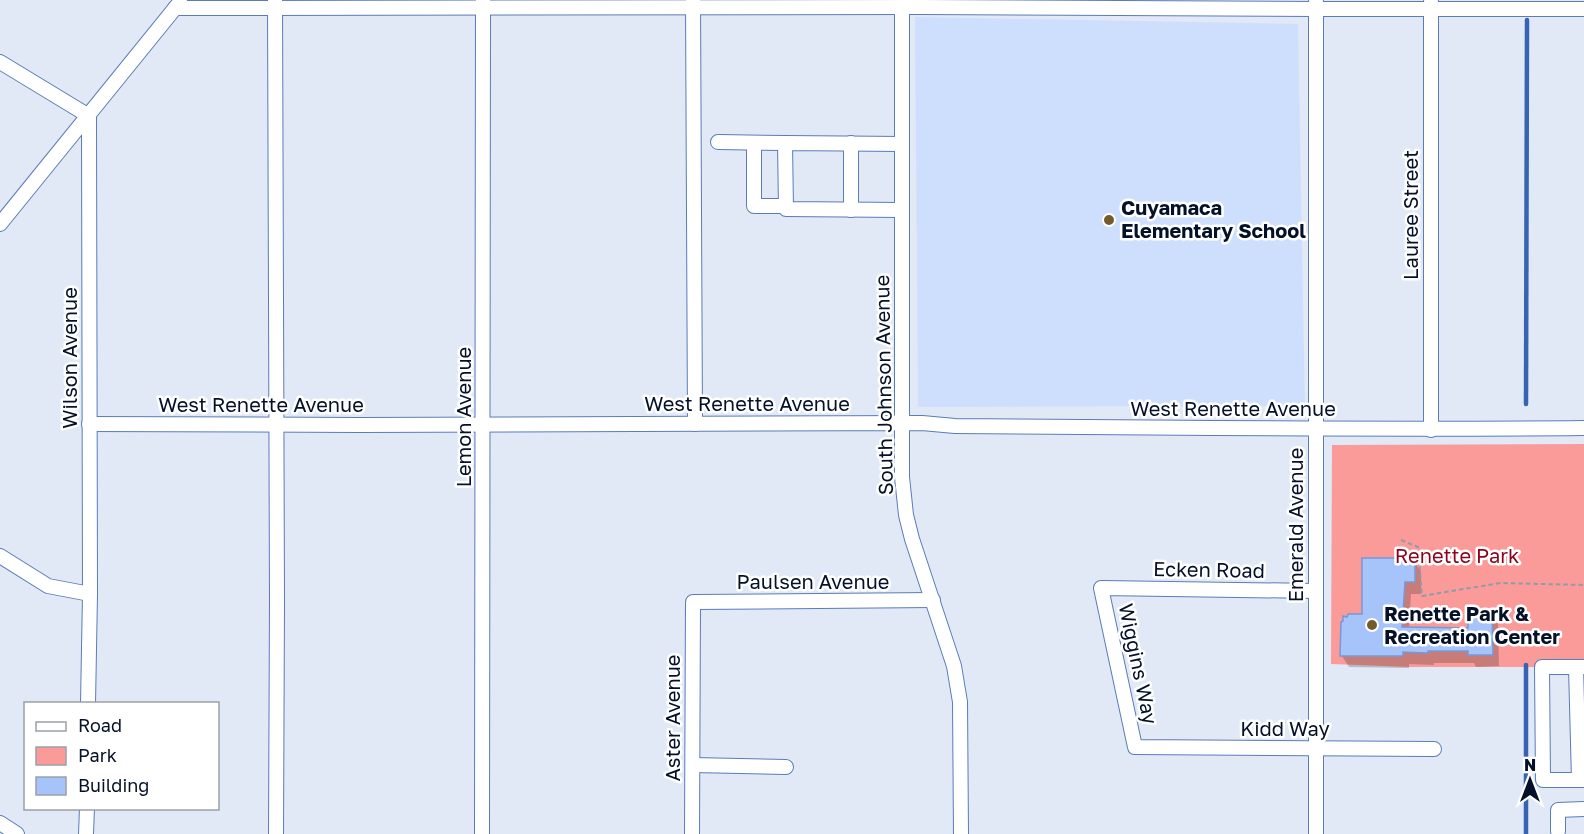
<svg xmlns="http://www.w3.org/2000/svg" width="1584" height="834" font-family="'Golos Text',sans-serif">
  <rect width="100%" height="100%" fill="#e1e9f7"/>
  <!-- built -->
  <polygon fill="#cedffd" points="915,17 1298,24 1305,406 918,407"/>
  <!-- green -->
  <polygon fill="#fa9b99" points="1584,444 1584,667 1411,667 1331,664 1332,445"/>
  <!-- shadow -->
  <polygon fill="#0003" points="1414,560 1421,572 1421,594 1411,594 1409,629 1469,629 1491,612 1498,624 1499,666 1476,667 1474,663 1434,663 1434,665 1409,664 1409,668 1349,667 1342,656 1363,615"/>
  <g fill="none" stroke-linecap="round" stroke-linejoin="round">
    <!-- stream -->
    <g stroke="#3763b3" stroke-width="4.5">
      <polyline points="1526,404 1527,20"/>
      <polyline points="1526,665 1526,834"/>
    </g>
  </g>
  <!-- building -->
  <polygon fill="#a6c4f9" stroke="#7599d8" stroke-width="1.5" points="1362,558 1415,558 1415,582 1405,582 1402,627 1468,628 1468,611 1492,610 1493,655 1468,655 1468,651 1428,651 1428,653 1403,652 1403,656 1340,656 1341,622 1343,621 1343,616 1347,617 1348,614 1362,614"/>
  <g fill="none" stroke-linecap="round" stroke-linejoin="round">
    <defs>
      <g id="minor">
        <polyline points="275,0 277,601 276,834"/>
        <polyline points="693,0 695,424"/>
        <polyline points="902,0 902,477 906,515 912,539 954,666 960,702 961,834"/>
        <polyline points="1431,2 1431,430"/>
        <polyline points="175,8 921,7 1316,9 1584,9"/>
        <polyline points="0,62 89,116 90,594 88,704"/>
        <polyline points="718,142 785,143"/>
        <polyline points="754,143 754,206 786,206"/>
        <polyline points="851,143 851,210"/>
        <polyline points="902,144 785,143 786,209 902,210"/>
        <polyline points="0,224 180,2"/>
        <path d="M 89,424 L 359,425 L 922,423 L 955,426 C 1164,428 1374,430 1584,428"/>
        <polyline points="0,556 48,586 90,594"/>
        <polyline points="1316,591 1101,588 1135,747 1434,749"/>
        <polyline points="1576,667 1579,780"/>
        <polyline points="1584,667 1542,667 1543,780 1584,780"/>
        <polyline points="693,765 786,767"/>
        <polyline points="0,823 17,834"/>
        <polyline points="1558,831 1558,810 1584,809"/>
        <polyline points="86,834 87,808"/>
        <polyline points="482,834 483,0"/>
        <polyline points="692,834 693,602 933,600"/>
        <polyline points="1316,834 1316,2"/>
      </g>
    </defs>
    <!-- minor casing -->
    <use href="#minor" stroke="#5a7cb9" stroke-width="16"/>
    <!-- path -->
    <polyline stroke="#909aab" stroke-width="2" stroke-dasharray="4.5 3" stroke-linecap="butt" points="1401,540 1418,547 1422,596 1500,583 1584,585"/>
    <!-- minor -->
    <use href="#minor" stroke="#fff" stroke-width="14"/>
  </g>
  <!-- markers -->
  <g fill="#745b2c" stroke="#fff" stroke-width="2">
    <circle cx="1109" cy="220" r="6"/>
    <circle cx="1372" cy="625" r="6"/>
  </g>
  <g text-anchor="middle" stroke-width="5" stroke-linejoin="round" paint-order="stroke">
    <!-- poi labels -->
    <g font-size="20" font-weight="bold" fill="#051128" stroke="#fff" text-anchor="start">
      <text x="1121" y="215">Cuyamaca<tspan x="1121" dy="23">Elementary School</tspan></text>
      <text x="1384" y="621">Renette Park &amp;<tspan x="1384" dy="23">Recreation Center</tspan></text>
    </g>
    <!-- street labels -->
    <g font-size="20" fill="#051128" stroke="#fff">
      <text transform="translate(1411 215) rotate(-90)" y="7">Lauree Street</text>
      <text transform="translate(70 358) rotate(-90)" y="7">Wilson Avenue</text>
      <text transform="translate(884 385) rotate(-91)" y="7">South Johnson Avenue</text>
      <text x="747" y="411">West Renette Avenue</text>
      <text x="261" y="412">West Renette Avenue</text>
      <text x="1233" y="416">West Renette Avenue</text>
      <text transform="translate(464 417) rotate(-90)" y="7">Lemon Avenue</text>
      <text transform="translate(1296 525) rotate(-90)" y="7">Emerald Avenue</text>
      <text transform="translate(1209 570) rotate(1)" y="7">Ecken Road</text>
      <text x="813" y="589">Paulsen Avenue</text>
      <text transform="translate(1138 664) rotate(78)" y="7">Wiggins Way</text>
      <text transform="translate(673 718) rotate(-90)" y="7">Aster Avenue</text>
      <text x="1285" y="736">Kidd Way</text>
    </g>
    <!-- park labels -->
    <g font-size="20" fill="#8a041e" stroke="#fff">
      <text x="1457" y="563">Renette Park</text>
    </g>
  </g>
  <!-- legend -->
  <rect x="24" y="702" width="195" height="108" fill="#ffffff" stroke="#9ba0a9" stroke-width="1.5"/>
  <rect x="36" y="722" width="30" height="9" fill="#ffffff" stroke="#9ba0a9" stroke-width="1.5"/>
  <text x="78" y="732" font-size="18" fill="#051128">Road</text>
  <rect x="36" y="747" width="30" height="18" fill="#fa9b99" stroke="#9ba0a9" stroke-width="1.5"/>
  <text x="78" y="762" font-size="18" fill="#051128">Park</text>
  <rect x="36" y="777" width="30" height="18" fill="#a6c4f9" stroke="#9ba0a9" stroke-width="1.5"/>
  <text x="78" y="792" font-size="18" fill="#051128">Building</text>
  <!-- north arrow -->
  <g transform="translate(1530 780)" stroke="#ffffff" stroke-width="4.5" paint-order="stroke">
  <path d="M0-4.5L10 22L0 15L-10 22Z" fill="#051128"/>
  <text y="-9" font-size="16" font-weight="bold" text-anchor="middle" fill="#051128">N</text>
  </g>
</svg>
